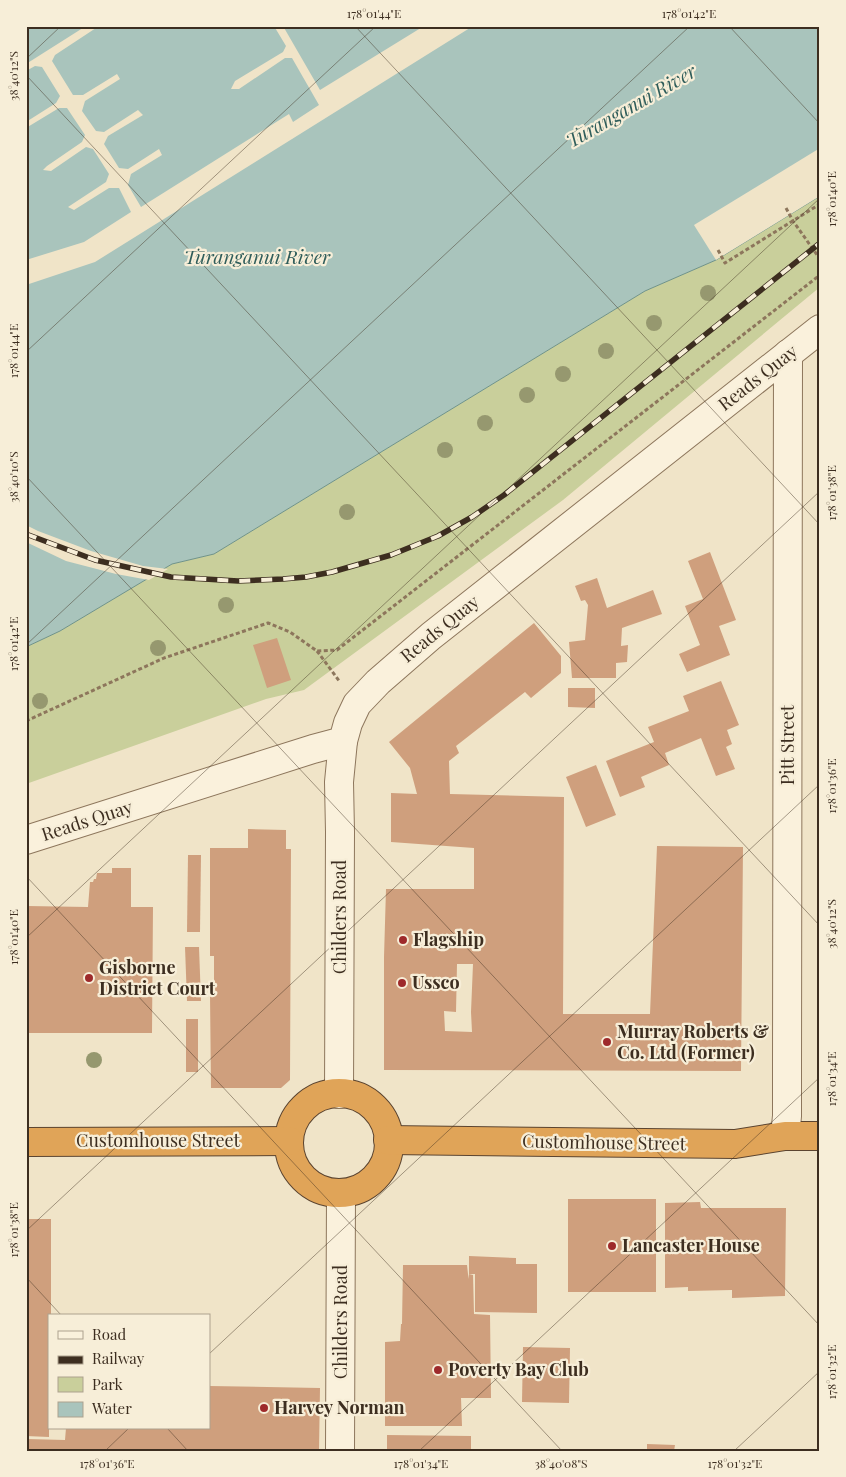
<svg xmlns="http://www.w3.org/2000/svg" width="846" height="1477" font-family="'Playfair Display',serif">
  <rect width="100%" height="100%" fill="#f0e4c8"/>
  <!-- green -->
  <polygon fill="#c9cf9b" points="820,196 820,287 563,500 304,690 266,699 26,784 26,647 60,631 172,564 214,554 645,291 716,260"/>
  <!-- water -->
  <polygon fill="#a9c4bc" stroke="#6f938a" points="26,26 820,26 820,196 716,260 645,291 214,554 172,564 60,631 26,647"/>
  <!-- pier -->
  <g fill="#f0e4c8">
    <polygon points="86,26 99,26 55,55 52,61 73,95 83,95 117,74 120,79 85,101 82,111 96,131 104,132 138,110 143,115 108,136 104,144 119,168 128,169 159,149 162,155 131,174 128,185 141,207 289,114 293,122 319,105 292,58 285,58 239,89 231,89 235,81 283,52 286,46 274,26 283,26 320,90 424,26 473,26 95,262 26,285 26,260 84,242 131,212 119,188 109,188 74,210 68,207 106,182 109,174 93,149 86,147 51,171 43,170 47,166 82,142 85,135 67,108 59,108 26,128 26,122 56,103 60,96 42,67 35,66 26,71 26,64"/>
    <polygon points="820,148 820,196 716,260 694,225"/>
    <polygon points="26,525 38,531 91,551 143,566 168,569 149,580 116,574 66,561 26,542"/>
  </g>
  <!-- building -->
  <g fill="#cf9f7d" fill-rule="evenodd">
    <polygon points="710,552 736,620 719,626 730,655 687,672 679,654 700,645 685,606 703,599 688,561"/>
    <polygon points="597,578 607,608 653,590 662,614 622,628 621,646 628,645 627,662 616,663 616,678 572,678 569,642 585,640 588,605 585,600 581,601 575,586"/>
    <path d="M 534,623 L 561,656 L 561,673 L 531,698 L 525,692 L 456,746 L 459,753 L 449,761 L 450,794 L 564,797 L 563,1014 L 650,1014 L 657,846 L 743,847 L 741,1071 L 384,1070 L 384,957 L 386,889 L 474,889 L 474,848 L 391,842 L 391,793 L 417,794 L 410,768 L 389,742 ZM 457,964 L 473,964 L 471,1012 L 472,1032 L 445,1031 L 444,1011 L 456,1012 Z"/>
    <polygon points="277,638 291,680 267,688 253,645"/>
    <polygon points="721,681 739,725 727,730 732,744 726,747 735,769 716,776 701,738 665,753 669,765 641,777 645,787 620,797 606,761 654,742 648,727 689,711 683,696"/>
    <polygon points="568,688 595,688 595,708 568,707"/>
    <polygon points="596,765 616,815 586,827 566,777"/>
    <polygon points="248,829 286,830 286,849 291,849 290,1080 281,1088 211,1088 210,994 214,994 214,956 210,956 210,848 248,848"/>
    <polygon points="188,855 201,855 200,932 187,932"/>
    <polygon points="112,868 131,868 131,907 153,907 152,1033 26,1033 27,906 88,907 90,882 93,882 94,879 96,879 97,873 112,873"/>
    <polygon points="185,947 199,947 201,1001 187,1001"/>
    <rect x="186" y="1019" width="12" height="53"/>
    <rect x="568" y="1199" width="88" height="93"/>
    <polygon points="700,1202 701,1208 786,1208 785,1296 732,1298 732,1290 688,1291 688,1287 665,1288 665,1203"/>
    <polygon points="26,1219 51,1219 51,1316 49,1316 49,1437 26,1436"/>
    <polygon points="469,1256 516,1258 516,1264 537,1264 537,1313 475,1312 475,1274 469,1274"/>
    <polygon points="403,1265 467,1265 468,1274 463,1274 468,1274 468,1279 469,1274 473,1275 474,1314 490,1315 491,1398 461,1398 462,1426 385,1426 385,1342 400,1341 401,1324 402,1324"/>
    <polygon points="523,1347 570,1348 569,1403 522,1402"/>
    <polygon points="209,1386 320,1388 319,1451 26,1451 26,1439 65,1440 66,1428 209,1428"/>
    <polygon points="387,1435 471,1436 471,1451 387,1451"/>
    <polygon points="647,1444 675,1445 674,1451 647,1451"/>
  </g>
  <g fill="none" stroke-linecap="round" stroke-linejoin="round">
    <defs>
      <g id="minor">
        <polyline points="26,840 313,749 343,741 348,723 357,704 378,682 431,636 820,329"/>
        <polyline points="339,1094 340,832 339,782 343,741"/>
        <polyline points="785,1136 787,1116 787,1069 788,354"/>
        <polyline points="340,1451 341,1193"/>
      </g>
      <g id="highway">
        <circle cx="339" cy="1143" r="50"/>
        <polyline points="388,1140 735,1144 785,1136 820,1136"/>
        <polyline points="26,1142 289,1141"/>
      </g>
    </defs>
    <!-- minor casing -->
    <use href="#minor" stroke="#8d765c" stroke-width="30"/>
    <!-- highway casing -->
    <use href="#highway" stroke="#5b4430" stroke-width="30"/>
    <!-- path -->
    <g stroke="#8d765c" stroke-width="3" stroke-dasharray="4 2.5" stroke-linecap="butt">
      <polyline points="786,208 793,221 820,259"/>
      <polyline points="718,250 725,263 820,204"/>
      <polyline points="317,651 340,682"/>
      <polyline points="26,721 164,658 268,623 290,632 317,651 337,650 820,275"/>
    </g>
    <!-- minor -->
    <use href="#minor" stroke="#faf1dc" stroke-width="28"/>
    <!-- highway -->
    <use href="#highway" stroke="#e0a458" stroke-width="28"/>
    <defs>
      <polyline id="rail" points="26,534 95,560 171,577 238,581 283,579 306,577 332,572 391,555 438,536 472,517 504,495 820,243"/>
    </defs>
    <!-- rail casing -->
    <use href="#rail" stroke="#3d2e20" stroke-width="5.5"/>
    <!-- rail -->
    <use href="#rail" stroke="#f7eed8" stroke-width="4" stroke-dasharray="11" stroke-linecap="butt"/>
  </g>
  <!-- trees -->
  <g fill="#96986f">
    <circle cx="708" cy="293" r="8"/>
    <circle cx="654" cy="323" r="8"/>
    <circle cx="606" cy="351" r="8"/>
    <circle cx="563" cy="374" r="8"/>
    <circle cx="527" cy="395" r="8"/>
    <circle cx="485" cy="423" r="8"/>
    <circle cx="445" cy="450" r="8"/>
    <circle cx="347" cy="512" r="8"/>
    <circle cx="226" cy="605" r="8"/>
    <circle cx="158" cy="648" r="8"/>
    <circle cx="40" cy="701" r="8"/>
    <circle cx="94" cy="1060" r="8"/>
  </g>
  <!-- ticks -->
  <path fill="none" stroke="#3d2e20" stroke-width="1" stroke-opacity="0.45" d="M 355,26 L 820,525M 729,26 L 820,124M 26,59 L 61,26M 26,75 L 820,926M 26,352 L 376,26M 26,476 L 820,1326M 26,645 L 690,26M 26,876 L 562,1451M 26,938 L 820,198M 26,1231 L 820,491M 26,1277 L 62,1316M 209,1354 L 820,784M 167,1428 L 188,1451M 105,1451 L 129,1428M 419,1451 L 820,1077M 734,1451 L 820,1371"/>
  <!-- markers -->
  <g fill="#9e2a2b" stroke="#f7eed8" stroke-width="2">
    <circle cx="403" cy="940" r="5"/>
    <circle cx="89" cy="978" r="5"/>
    <circle cx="402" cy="983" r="5"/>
    <circle cx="607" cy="1042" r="5"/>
    <circle cx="612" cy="1246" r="5"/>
    <circle cx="438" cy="1370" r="5"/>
    <circle cx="264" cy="1408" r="5"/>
  </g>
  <g text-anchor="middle" stroke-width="4.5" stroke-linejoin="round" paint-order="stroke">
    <!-- street labels -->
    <g font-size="18" fill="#3d2e20" stroke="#f7eed8">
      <text transform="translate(758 378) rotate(-38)" y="6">Reads Quay</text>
      <text transform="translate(440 629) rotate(-39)" y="6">Reads Quay</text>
      <text transform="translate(788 745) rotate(-90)" y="6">Pitt Street</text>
      <text transform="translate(87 821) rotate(-18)" y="6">Reads Quay</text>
      <text transform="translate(340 917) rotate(-90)" y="6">Childers Road</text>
      <text x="158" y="1147">Customhouse Street</text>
      <text transform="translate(604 1143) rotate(1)" y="6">Customhouse Street</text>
      <text transform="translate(341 1322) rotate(-90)" y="6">Childers Road</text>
    </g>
    <!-- poi labels -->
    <g font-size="18" font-weight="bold" fill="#3d2e20" stroke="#f7eed8" text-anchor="start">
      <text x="413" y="946">Flagship</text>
      <text x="99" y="974">Gisborne<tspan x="99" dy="21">District Court</tspan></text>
      <text x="412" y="989">Ussco</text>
      <text x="617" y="1038">Murray Roberts &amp;<tspan x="617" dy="21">Co. Ltd (Former)</tspan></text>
      <text x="622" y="1252">Lancaster House</text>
      <text x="448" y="1376">Poverty Bay Club</text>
      <text x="274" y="1414">Harvey Norman</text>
    </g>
    <!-- water labels -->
    <g font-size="19" font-style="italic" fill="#2f5d5a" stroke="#f7eed8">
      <text transform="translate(631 106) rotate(-30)" y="7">Tūranganui River</text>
      <text x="257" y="264">Tūranganui River</text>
    </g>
  </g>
  <!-- border -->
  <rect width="846" height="1477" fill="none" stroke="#f7eed8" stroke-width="55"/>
  <!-- legend -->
  <rect x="48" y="1314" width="162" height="115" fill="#f7eed8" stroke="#ada18e"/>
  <rect x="58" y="1331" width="25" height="8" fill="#faf1dc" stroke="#ada18e"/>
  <text x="92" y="1340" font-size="15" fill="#3d2e20">Road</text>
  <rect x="58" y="1356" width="25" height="8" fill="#3d2e20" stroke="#ada18e"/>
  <text x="92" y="1364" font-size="15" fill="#3d2e20">Railway</text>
  <rect x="58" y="1377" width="25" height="15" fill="#c9cf9b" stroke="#ada18e"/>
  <text x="92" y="1390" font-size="15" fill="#3d2e20">Park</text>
  <rect x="58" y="1402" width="25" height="15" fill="#a9c4bc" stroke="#ada18e"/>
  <text x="92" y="1414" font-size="15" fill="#3d2e20">Water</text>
  <rect x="28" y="28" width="790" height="1422" fill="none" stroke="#3d2e20" stroke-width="2"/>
  <g font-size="12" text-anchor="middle" fill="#3d2e20">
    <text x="374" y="18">178°01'44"E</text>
    <text x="689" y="18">178°01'42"E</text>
    <text transform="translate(14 76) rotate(-90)" y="4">38°40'12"S</text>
    <text transform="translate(832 199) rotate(-90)" y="4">178°01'40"E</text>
    <text transform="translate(14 351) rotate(-90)" y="4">178°01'44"E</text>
    <text transform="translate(14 477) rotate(-90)" y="4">38°40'10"S</text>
    <text transform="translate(832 493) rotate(-90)" y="4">178°01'38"E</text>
    <text transform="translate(14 644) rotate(-90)" y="4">178°01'42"E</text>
    <text transform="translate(832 786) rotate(-90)" y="4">178°01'36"E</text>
    <text transform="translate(832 924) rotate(-90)" y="4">38°40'12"S</text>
    <text transform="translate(14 937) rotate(-90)" y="4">178°01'40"E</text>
    <text transform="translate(832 1079) rotate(-90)" y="4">178°01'34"E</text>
    <text transform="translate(14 1230) rotate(-90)" y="4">178°01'38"E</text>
    <text transform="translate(832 1372) rotate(-90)" y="4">178°01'32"E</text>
    <text x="107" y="1468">178°01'36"E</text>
    <text x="421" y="1468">178°01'34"E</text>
    <text x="561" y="1468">38°40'08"S</text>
    <text x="735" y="1468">178°01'32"E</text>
  </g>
</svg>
